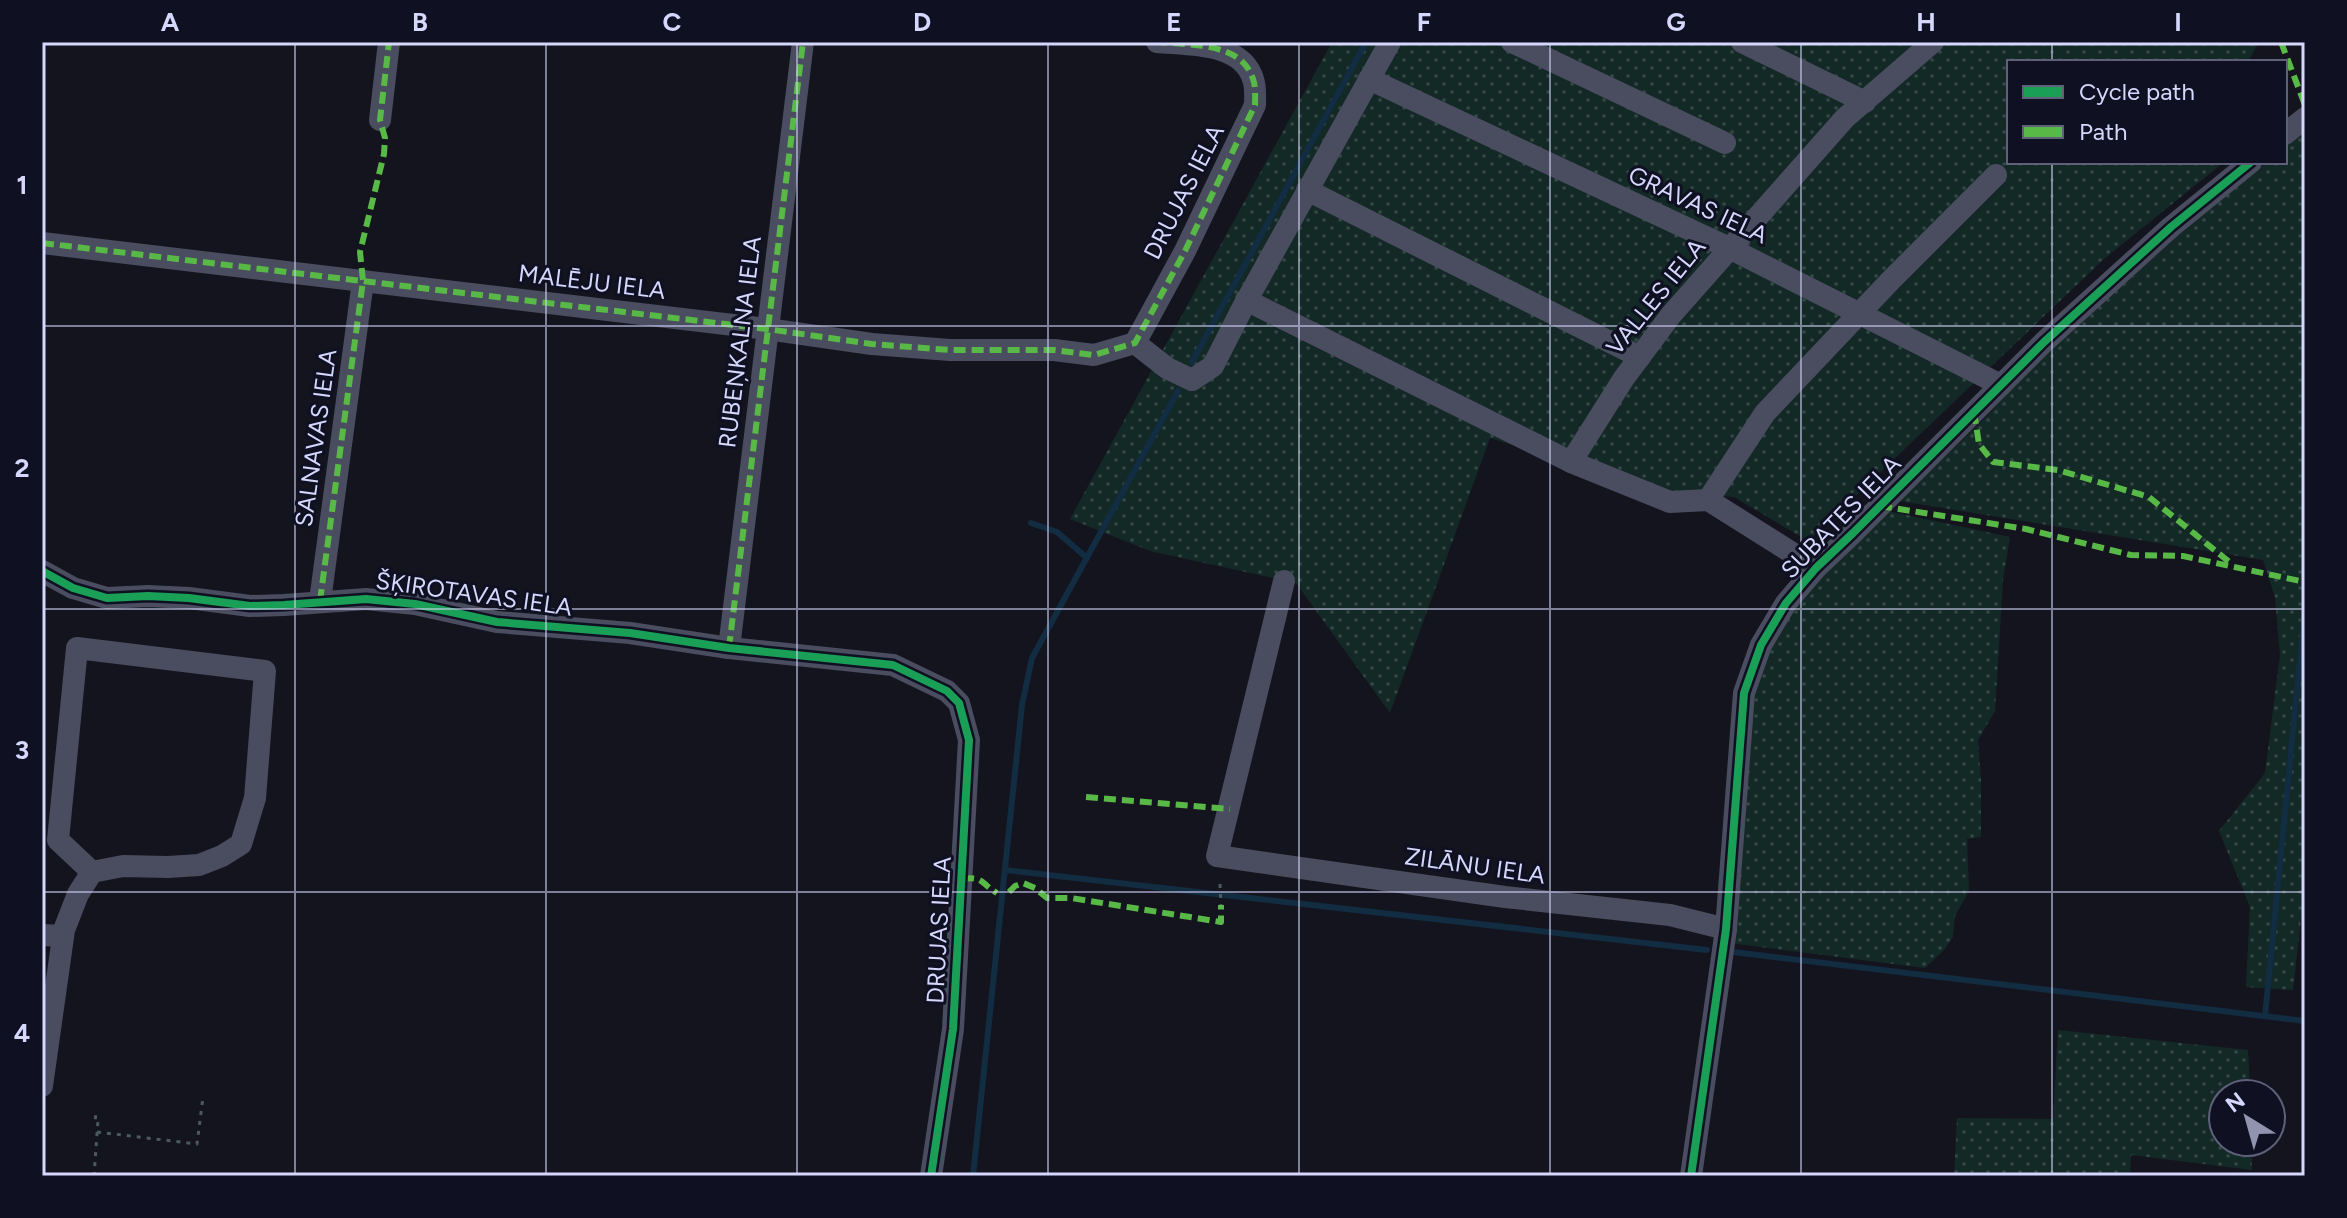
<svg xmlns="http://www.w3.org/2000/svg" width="2347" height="1218" font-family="Figtree,sans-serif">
  <defs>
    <pattern id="green-dots" width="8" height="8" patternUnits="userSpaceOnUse" patternTransform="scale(2)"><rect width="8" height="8" fill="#132926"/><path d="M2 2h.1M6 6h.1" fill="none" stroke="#344746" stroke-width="1.8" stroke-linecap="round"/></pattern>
  </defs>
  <rect width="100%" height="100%" fill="#14141f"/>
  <!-- green -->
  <g fill="url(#green-dots)">
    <polygon points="1332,42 2259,42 2248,62 2009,62 2009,162 2224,162 2104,259 1808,541 1734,497 1660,490 1490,438 1390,713 1296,583 1150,551 1070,519"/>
    <polygon points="2305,131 2305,884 2293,990 2246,987 2250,907 2219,831 2265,773 2280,655 2275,597 2263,560 1900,501 1990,413 2026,372 2188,227 2267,162 2285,162 2285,147"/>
    <polygon points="1888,511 2010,537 2003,580 1995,711 1978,740 1981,780 1981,837 1967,839 1969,891 1955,916 1953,937 1944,950 1925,968 1729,943 1748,711 1766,653 1801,596"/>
    <polygon points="2058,1030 2248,1050 2250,1094 2223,1094 2223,1142 2251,1142 2252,1170 2131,1155 2130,1176 1954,1176 1957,1118 2053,1119"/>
  </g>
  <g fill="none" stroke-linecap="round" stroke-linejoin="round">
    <!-- stream -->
    <g stroke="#122c42" stroke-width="6">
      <polyline points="1192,362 1366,42"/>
      <polyline points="1031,523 1057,532 1087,558"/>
      <polyline points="1005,870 1707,950"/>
      <polyline points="1733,952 2305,1021"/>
      <polyline points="2265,1016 2305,609"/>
      <polyline points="973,1176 1022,705 1032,658 1178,391"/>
    </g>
    <!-- path -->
    <g stroke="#4b5a62" stroke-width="3" stroke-dasharray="4 6" stroke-linecap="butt">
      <polyline points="1220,884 1221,905"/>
      <polyline points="97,1132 197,1144 203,1097"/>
      <polyline points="94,1176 98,1120 95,1120 96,1114"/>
    </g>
    <!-- minor -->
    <g stroke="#4a4c5f" stroke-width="22">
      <polyline points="1512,42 1725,143"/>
      <polyline points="1742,42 1865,102"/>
      <polyline points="1369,79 1729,248 2001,385"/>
      <polyline points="380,120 389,42"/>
      <polyline points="2285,134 2305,118"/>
      <polyline points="1307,190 1640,357"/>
      <polyline points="42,243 767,329 872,344 950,350 1054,350 1094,355 1135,343"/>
      <polyline points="1246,300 1571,462 1670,502 1708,500 1816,568"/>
      <polyline points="1135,343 1167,368 1192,380 1213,366 1243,307 1390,42"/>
      <path d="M 1135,343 L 1185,251 L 1255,105 C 1255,97 1256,87 1253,79 C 1242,42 1189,45 1157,42"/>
      <polyline points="1571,462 1624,378 1671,315 1845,118 1933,42"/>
      <polyline points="1708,500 1765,413 1892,279 1996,175"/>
      <polyline points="42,571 73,588 107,598 148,596 189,598 250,606 284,605 366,599 415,604 497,622 630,633 729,648 893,665 947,691 959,703 969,740 953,1029 931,1176"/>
      <polyline points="1284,581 1217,856 1505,897 1670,915 1726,929"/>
      <polyline points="320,601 363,281"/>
      <polyline points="729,648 803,42"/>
      <polyline points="42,935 63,936"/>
      <polyline points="42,1086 64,930 78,894 92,872 123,866 168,867 199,865 222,856 241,844 255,798 265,671 77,648 58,840 92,872"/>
      <polyline points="1691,1176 1726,929 1744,693 1761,645 1786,603 1816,568 1853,533 2044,342 2171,227 2251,162"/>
    </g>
    <!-- quiet -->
    <g stroke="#58b947" stroke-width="6" stroke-dasharray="12 6" stroke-linecap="butt">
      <polyline points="2281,42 2305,105"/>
      <path d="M 42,243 L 767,329 L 872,344 L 950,350 L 1054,350 L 1094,355 L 1135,343 L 1185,251 L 1255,105 C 1255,97 1256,87 1253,79 C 1242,42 1189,45 1157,42"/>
      <polyline points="1974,412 1979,444 1993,462 2058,470 2149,497 2233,565"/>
      <polyline points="1880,506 2026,529 2131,555 2183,556 2305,582"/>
      <polyline points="320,601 363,281 360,252 384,154 385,138 380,120 389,42"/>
      <polyline points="729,648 803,42"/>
      <polyline points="1086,797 1230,809"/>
      <path d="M 962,879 C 984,876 980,883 997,893"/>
      <polyline points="1009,892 1015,886 1023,883 1035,888 1047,898 1071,898 1221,922 1221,905"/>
    </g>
    <defs>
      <g id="cycleway">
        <polyline points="42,571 73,588 107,598 148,596 189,598 250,606 284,605 366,599 415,604 497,622 630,633 729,648 893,665 947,691 959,703 969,740 953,1029 931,1176"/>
        <polyline points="1691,1176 1726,929 1744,693 1761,645 1786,603 1816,568 1853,533 2044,342 2171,227 2251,162"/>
      </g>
    </defs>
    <!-- cycleway casing -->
    <use href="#cycleway" stroke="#101023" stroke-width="13"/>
    <!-- cycleway -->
    <use href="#cycleway" stroke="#1a9f57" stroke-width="8"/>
  </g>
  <!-- grid -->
  <path fill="none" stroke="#d5d7fc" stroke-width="2" stroke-opacity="0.55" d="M 295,42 L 295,1176M 546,42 L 546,1176M 797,42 L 797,1176M 1048,42 L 1048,1176M 1299,42 L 1299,1176M 1550,42 L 1550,1176M 1801,42 L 1801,1176M 2052,42 L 2052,62M 2052,162 L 2052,1176M 42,326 L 2305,326M 42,609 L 2305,609M 42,892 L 2305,892"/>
  <g text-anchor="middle" stroke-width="6" stroke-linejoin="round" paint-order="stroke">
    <!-- street labels -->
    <g font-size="24" fill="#d5d7fc" stroke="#101023">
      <text transform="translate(1184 192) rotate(-63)" y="8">DRUJAS IELA</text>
      <text transform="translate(1698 205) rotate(25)" y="8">GRAVAS IELA</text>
      <text transform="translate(592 282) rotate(7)" y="8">MALĒJU IELA</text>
      <text transform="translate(1656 297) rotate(-51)" y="8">VALLES IELA</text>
      <text transform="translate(740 342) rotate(-83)" y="8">RUBEŅKALNA IELA</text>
      <text transform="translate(316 438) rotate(-82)" y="8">SALNAVAS IELA</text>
      <text transform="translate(1841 517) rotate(-46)" y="8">SUBATES IELA</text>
      <text transform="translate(474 594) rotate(8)" y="8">ŠĶIROTAVAS IELA</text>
      <text transform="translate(1475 866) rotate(8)" y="8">ZILĀNU IELA</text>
      <text transform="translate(939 930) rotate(-87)" y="8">DRUJAS IELA</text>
    </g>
  </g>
  <!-- border -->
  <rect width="2347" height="1218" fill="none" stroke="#101023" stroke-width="88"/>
  <!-- legend -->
  <rect x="2007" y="60" width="280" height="104" fill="#101023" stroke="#5f607a" stroke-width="2"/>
  <rect x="2023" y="86" width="40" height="12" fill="#1a9f57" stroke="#5f607a" stroke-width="2"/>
  <text x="2079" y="100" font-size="24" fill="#d5d7fc">Cycle path</text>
  <rect x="2023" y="126" width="40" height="12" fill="#58b947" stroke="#5f607a" stroke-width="2"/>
  <text x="2079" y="140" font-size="24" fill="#d5d7fc">Path</text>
  <!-- north arrow -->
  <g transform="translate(2247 1118) rotate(323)"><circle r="38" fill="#101023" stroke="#5f607a" stroke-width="2"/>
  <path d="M0-6L14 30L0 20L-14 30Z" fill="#9193af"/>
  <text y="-12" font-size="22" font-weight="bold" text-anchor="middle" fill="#d5d7fc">N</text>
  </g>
  <rect x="44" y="44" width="2259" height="1130" fill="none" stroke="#d5d7fc" stroke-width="3"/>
  <g font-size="26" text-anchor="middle" font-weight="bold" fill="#d5d7fc">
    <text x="170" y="31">A</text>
    <text x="420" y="31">B</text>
    <text x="672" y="31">C</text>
    <text x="922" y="31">D</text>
    <text x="1174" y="31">E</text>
    <text x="1424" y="31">F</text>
    <text x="1676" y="31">G</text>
    <text x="1926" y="31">H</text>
    <text x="2178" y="31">I</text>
    <text x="22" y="194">1</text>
    <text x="22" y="477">2</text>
    <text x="22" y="759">3</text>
    <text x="22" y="1042">4</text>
  </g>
</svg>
